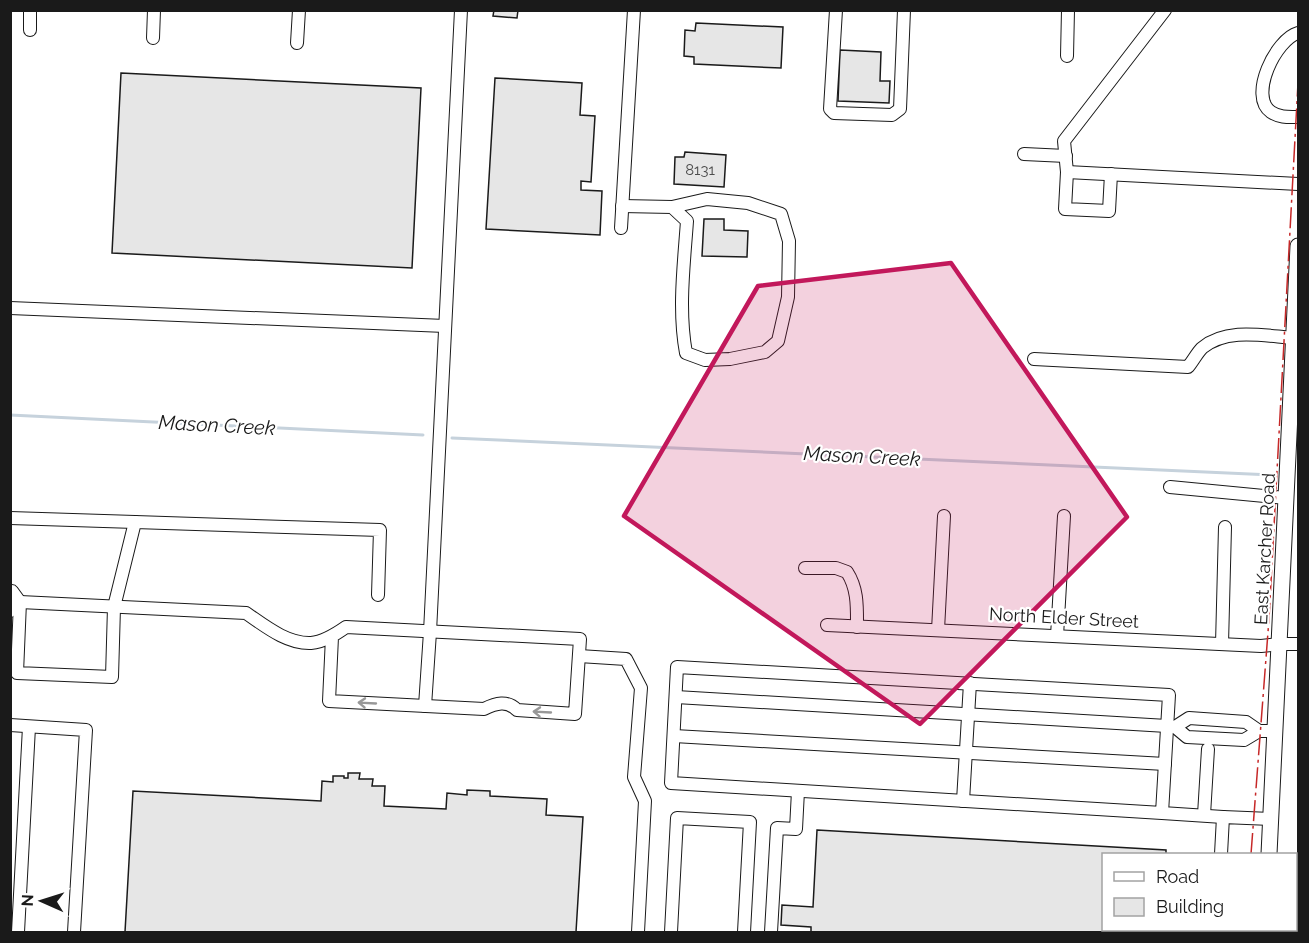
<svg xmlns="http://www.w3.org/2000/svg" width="1309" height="943" font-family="Raleway,sans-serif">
  <rect width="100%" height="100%" fill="#fff"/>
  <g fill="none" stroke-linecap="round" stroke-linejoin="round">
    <!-- stream -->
    <g stroke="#c6d2dc" stroke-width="3">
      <polyline points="10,415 423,435"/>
      <polyline points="452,438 1272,475"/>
    </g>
  </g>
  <!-- building -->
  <g fill="#e6e6e6" stroke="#1a1a1a" stroke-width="1.5">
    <polygon points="494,10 518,10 517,18 493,16"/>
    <polygon points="696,23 783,27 781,68 694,64 694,57 684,56 685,30 695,31"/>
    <polygon points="840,50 881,52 880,81 890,81 889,103 838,101"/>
    <polygon points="121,73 421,88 412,268 112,253"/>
    <polygon points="495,78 582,83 580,115 595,116 591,182 581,181 581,190 602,191 600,235 486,229"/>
    <polygon points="685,152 726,155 724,187 674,184 675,157 684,157"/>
    <polygon points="704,219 724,219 724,230 748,231 747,257 702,256"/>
    <polygon points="348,773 360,773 359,779 373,779 372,786 385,786 384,806 446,809 447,793 467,795 467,790 490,791 490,796 547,799 546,815 583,817 576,932 125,932 133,791 321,801 322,781 333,782 333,776 344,776 344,778 348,778"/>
    <polygon points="817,830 1166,850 1166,854 1104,854 1104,930 1161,930 1161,932 811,932 811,927 781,925 782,905 813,907"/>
  </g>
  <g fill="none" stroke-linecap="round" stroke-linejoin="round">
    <defs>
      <g id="minor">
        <polyline points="836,10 830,109 834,113 892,115 900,109 904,10"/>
        <polyline points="30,30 30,10"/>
        <path d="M 1298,33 C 1276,39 1248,96 1271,112 C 1280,118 1289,117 1298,117"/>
        <polyline points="153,38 154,10"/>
        <polyline points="297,43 299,10"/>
        <polyline points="1067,56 1068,10"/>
        <polyline points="1024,154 1066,156"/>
        <polyline points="1067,172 1298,184"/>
        <polyline points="1111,174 1109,211 1065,209 1067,172 1064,141 1165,10"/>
        <path d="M 622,206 L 672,207 L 687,221 C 684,264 678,310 686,353 L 705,360 L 730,359 L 765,352 L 778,341 L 788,297 L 789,241 L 781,214 L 748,203 L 707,199 L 672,207"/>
        <polyline points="621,228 634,10"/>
        <polyline points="10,308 445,326"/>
        <path d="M 1034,359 L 1188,367 C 1193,361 1197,353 1202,348 C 1227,327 1265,336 1294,338"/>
        <polyline points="1170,487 1286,498"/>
        <polyline points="10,518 135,522"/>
        <path d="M 805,568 L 836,568 L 847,572 C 858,589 857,607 857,627"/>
        <polyline points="10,591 12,591 20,602 17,673 112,677 114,607 135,522 380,530 378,595"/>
        <path d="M 10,611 L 20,602 L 246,613 C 265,626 287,644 311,643 C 324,642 336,634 346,627 L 580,639 L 575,714 L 517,710 C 507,700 496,703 484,709 L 329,701 L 332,637"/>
        <polyline points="827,625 1261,646 1280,644 1298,644"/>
        <polyline points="938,630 944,516"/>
        <polyline points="1057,636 1064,516"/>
        <polyline points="1222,644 1225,527"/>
        <polyline points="579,656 626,659 641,688 634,777 645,801 638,932"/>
        <polyline points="676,697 1167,726 1175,727 1189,718 1246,722 1259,731 1275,731"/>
        <polyline points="425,706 430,632 461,10"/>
        <polyline points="10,725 86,730 74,932"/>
        <polyline points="1175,727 1187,737 1244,740 1259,731"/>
        <polyline points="674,736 1165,764"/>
        <polyline points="963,801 970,683"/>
        <polyline points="1162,813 1169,695 677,667 671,783 1162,813 1223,817"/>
        <polyline points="1204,815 1208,749"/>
        <polyline points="1221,854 1223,817 1271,819"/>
        <polyline points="1296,876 1298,876"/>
        <polyline points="18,932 29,727"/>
        <polyline points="671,932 677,818 750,822 744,932"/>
        <polyline points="771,932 777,828 796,829 798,791"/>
        <polyline points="1216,932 1216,930"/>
      </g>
      <g id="major">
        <polyline points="1269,854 1298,246"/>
        <polyline points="1264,932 1264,930"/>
      </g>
    </defs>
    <!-- minor casing -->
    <use href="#minor" stroke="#1a1a1a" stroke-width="14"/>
    <!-- major casing -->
    <use href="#major" stroke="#1a1a1a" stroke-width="17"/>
    <!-- minor -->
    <use href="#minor" stroke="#fff" stroke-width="12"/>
    <!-- major -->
    <use href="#major" stroke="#fff" stroke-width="15"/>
    <!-- power -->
    <g stroke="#c62828" stroke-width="1.5" stroke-dasharray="21 4.5 3 4.5" stroke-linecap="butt">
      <polyline points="1251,854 1269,619 1298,83"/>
      <polyline points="1246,932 1246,930"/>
    </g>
  </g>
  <!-- one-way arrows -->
  <defs><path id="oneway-shaft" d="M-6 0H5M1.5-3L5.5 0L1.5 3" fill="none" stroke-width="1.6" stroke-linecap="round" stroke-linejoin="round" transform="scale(1.5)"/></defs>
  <g stroke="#989898">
    <use href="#oneway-shaft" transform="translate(367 703) rotate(-177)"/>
    <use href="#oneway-shaft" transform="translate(542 712) rotate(-177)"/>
  </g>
  <!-- marked area -->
  <path fill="#c2185b" fill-opacity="0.2" stroke="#c2185b" stroke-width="4.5" stroke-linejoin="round" d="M 951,263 L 1127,517 L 920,724 L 624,516 L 758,286 Z"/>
  <g text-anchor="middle" stroke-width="4.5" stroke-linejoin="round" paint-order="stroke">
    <!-- number labels -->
    <g font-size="15" fill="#4d4d4d">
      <text x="700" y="175">8131</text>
    </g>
    <!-- street labels -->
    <g font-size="18" fill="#1a1a1a" stroke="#fff">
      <text transform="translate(1265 549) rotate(-87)" y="6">East Karcher Road</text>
      <text transform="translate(1064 618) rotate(3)" y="6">North Elder Street</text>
    </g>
    <!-- water labels -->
    <g font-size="20" font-style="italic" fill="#1a1a1a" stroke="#fff">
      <text transform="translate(217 425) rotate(3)" y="7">Mason Creek</text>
      <text transform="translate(862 456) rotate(3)" y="7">Mason Creek</text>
    </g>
  </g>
  <!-- border -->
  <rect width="1309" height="943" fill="none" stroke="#1a1a1a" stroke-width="24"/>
  <!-- legend -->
  <rect x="1102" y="853" width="195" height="78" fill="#ffffff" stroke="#a3a3a3" stroke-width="1.5"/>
  <rect x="1114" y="872" width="30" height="9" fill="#ffffff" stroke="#a3a3a3" stroke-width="1.5"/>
  <text x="1156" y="883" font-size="18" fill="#1a1a1a">Road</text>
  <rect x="1114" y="898" width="30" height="18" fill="#e6e6e6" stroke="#a3a3a3" stroke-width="1.5"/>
  <text x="1156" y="913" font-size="18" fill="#1a1a1a">Building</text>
  <!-- north arrow -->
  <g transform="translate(42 901) rotate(273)" stroke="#ffffff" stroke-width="4.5" paint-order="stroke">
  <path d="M0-4.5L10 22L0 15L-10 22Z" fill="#1a1a1a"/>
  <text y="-9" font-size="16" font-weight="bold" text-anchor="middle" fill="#1a1a1a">N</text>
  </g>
</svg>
